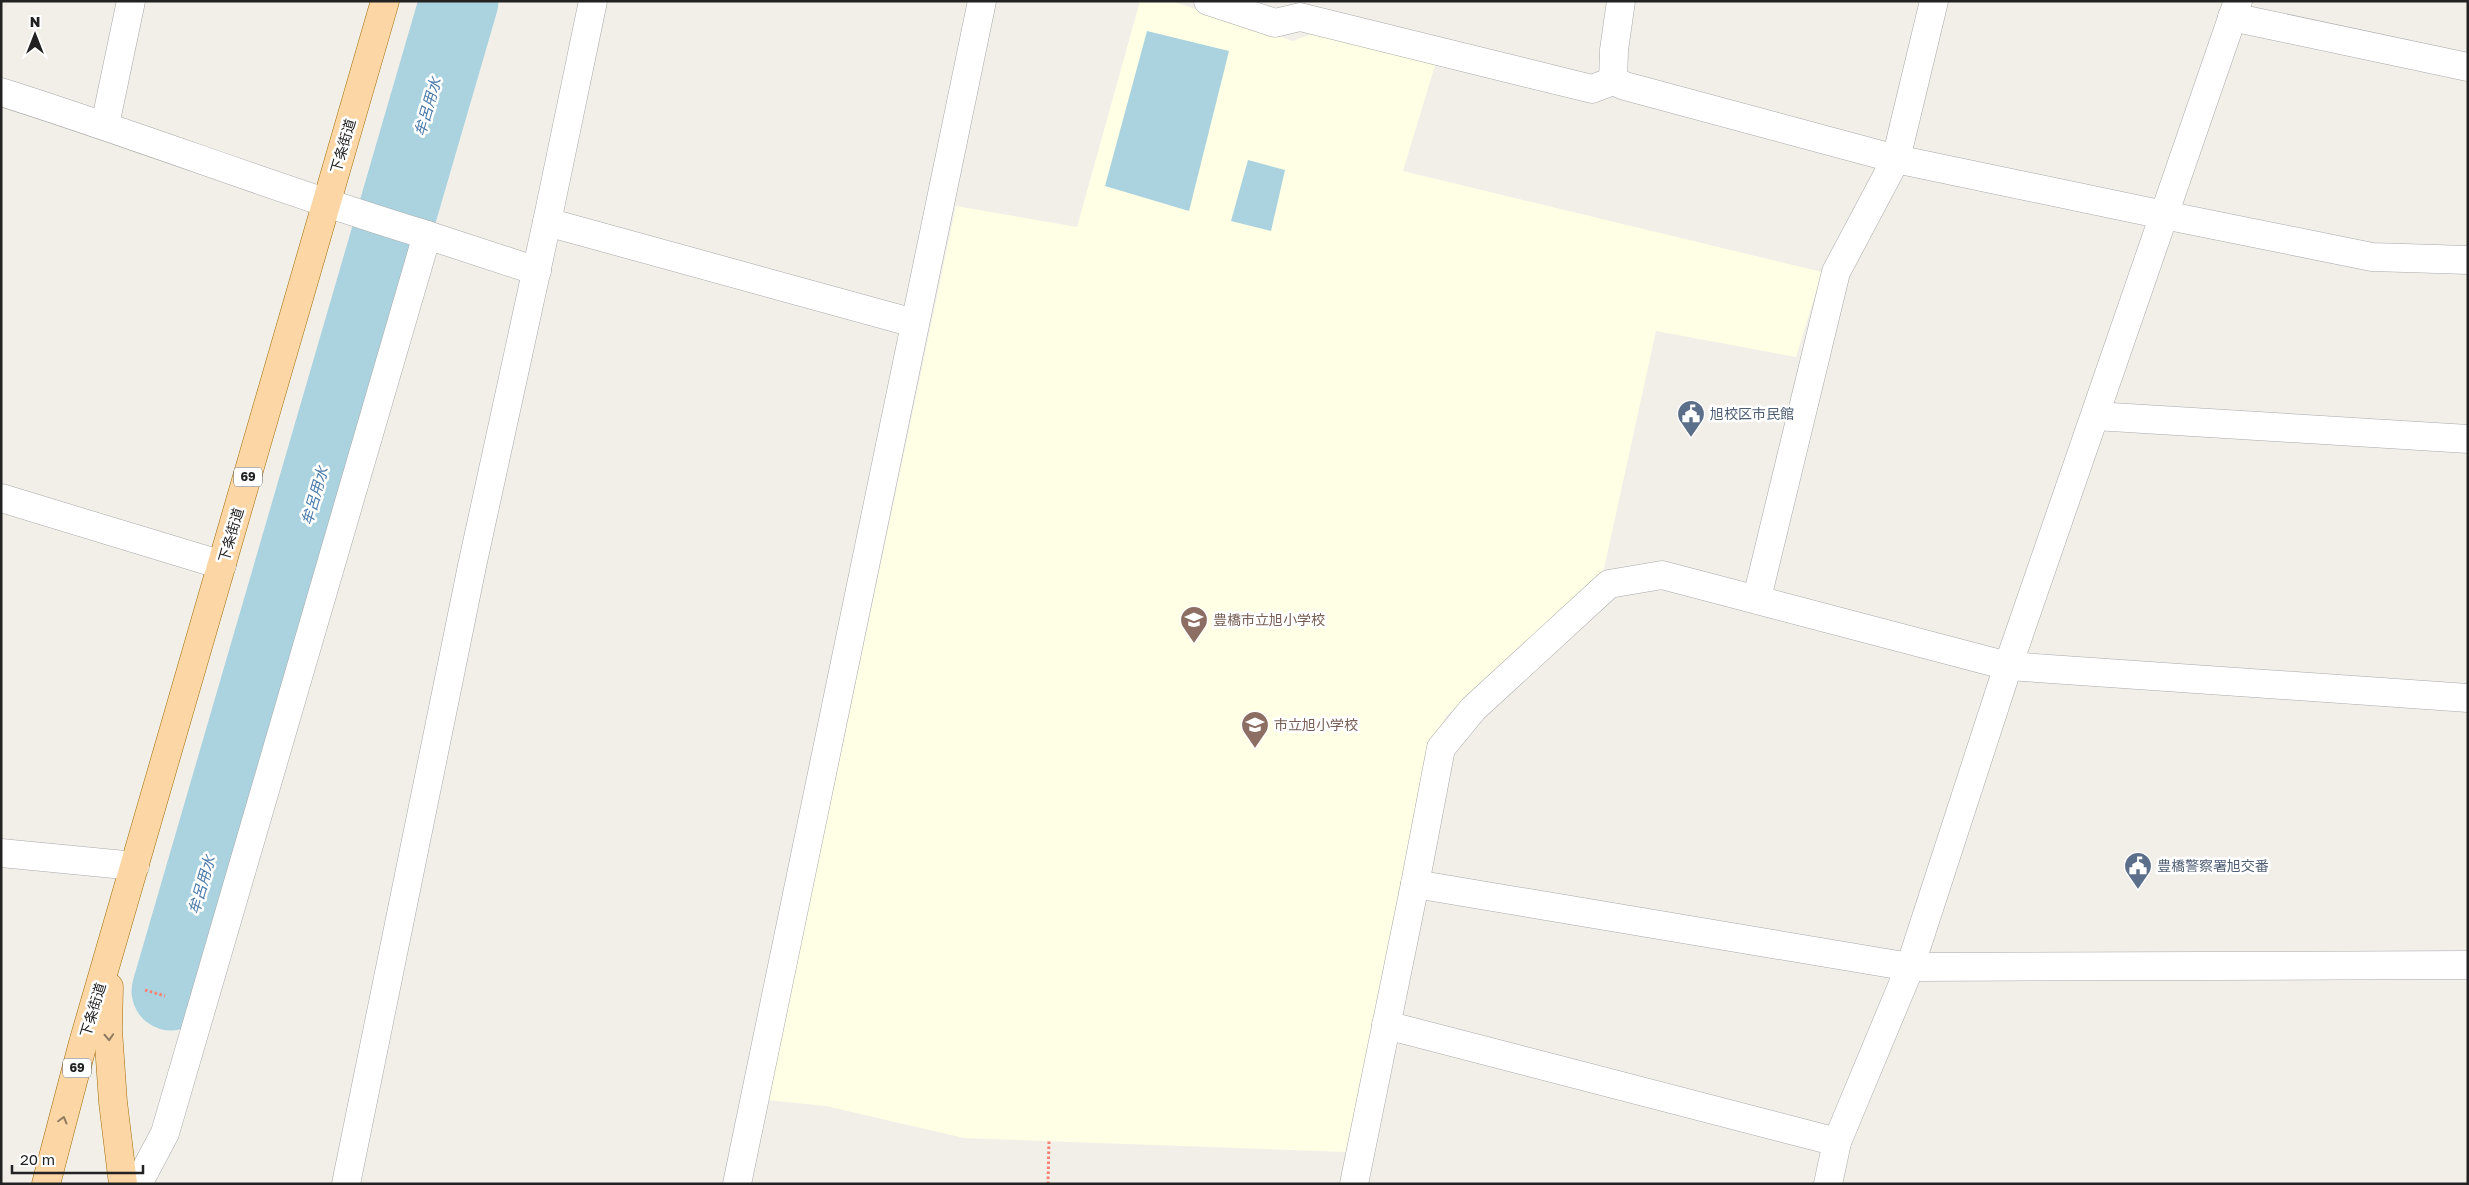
<svg xmlns="http://www.w3.org/2000/svg" width="2469" height="1185" font-family="'Golos Text','Noto Sans JP',sans-serif">
  <rect width="100%" height="100%" fill="#f2efe9"/>
  <!-- education -->
  <polygon fill="#ffffe5" points="1140,1 1171,1 1293,41 1314,33 1436,62 1403,171 1822,272 1796,357 1656,331 1603,573 1446,716 1432,746 1346,1152 964,1138 826,1106 768,1100 956,206 1077,227"/>
  <!-- water -->
  <g fill="#aad3df">
    <polygon points="1147,31 1229,51 1189,211 1105,186"/>
    <polygon points="1248,160 1285,170 1271,231 1231,221"/>
  </g>
  <g fill="none" stroke-linecap="round" stroke-linejoin="round">
    <!-- river -->
    <polyline stroke="#aad3df" stroke-width="79" points="171,991 459,1"/>
    <defs>
      <g id="minor">
        <polyline points="1208,1 1275,23 1300,17 1592,89 1613,81"/>
        <polyline points="1621,1 1614,50 1613,81 1625,86 1896,159 2164,215 2372,257 2468,260"/>
        <polyline points="2232,17 2468,67"/>
        <path d="M 1,92 C 144,137 284,192 427,235"/>
        <polyline points="105,125 131,1"/>
        <polyline points="547,222 914,323"/>
        <polyline points="2095,416 2468,439"/>
        <polyline points="1,498 222,565"/>
        <polyline points="1757,598 1836,272 1896,159 1934,1"/>
        <polyline points="1,853 135,866"/>
        <polyline points="1415,884 1910,967 2468,965"/>
        <polyline points="1386,1025 1837,1142"/>
        <polyline points="138,1184 165,1133 427,235 537,271"/>
        <polyline points="346,1184 472,566 547,222 593,1"/>
        <polyline points="737,1184 982,1"/>
        <polyline points="1354,1184 1415,884 1441,748 1473,709 1609,584 1662,575 2008,666 2468,698"/>
        <polyline points="1828,1184 1837,1142 1910,967 2008,666 2238,1"/>
      </g>
      <g id="major">
        <polyline points="109,987 108,1030 113,1102 123,1184"/>
        <polyline points="46,1184 83,1043 385,1"/>
      </g>
    </defs>
    <!-- minor casing -->
    <use href="#minor" stroke="#a9a9a9" stroke-width="29"/>
    <!-- major casing -->
    <use href="#major" stroke="#a06b00" stroke-width="29"/>
    <!-- path -->
    <g stroke="#fa8072" stroke-width="3" stroke-dasharray="2.5 2.5" stroke-linecap="butt">
      <polyline points="145,990 165,996"/>
      <polyline points="1048,1184 1049,1140"/>
    </g>
    <!-- minor -->
    <use href="#minor" stroke="#fff" stroke-width="28"/>
    <!-- major -->
    <use href="#major" stroke="#fcd6a4" stroke-width="28"/>
  </g>
  <!-- one-way arrows -->
  <defs><path id="oneway-chevron" d="M-2-3.5L2.5 0L-2 3.5" fill="none" stroke-width="1.6" stroke-linecap="round" stroke-linejoin="round" transform="scale(1.25)"/></defs>
  <g stroke="#8f7c63">
    <use href="#oneway-chevron" transform="translate(109 1037) rotate(87)"/>
    <use href="#oneway-chevron" transform="translate(63 1120) rotate(-75)"/>
  </g>
  <!-- icons -->
  <defs>
    <symbol id="civic-pin" viewBox="-11 -11 22 30"><path d="M0 17L-7.5 6A9.5 9.5 0 1 1 7.5 6Z" fill="#5c6f8a" stroke="#fff"/><path d="M-.6-6.5H3V-4.5H.6V-3L4-1V1h2V6H-6V1h2V-1L-.6-3ZM-1.2 2.5V6h2.4V2.5Z" fill="#fff"/></symbol>
    <symbol id="school-pin" viewBox="-11 -11 22 30"><path d="M0 17L-7.5 6A9.5 9.5 0 1 1 7.5 6Z" fill="#8d6e63" stroke="#fff"/><path d="M0-5L7-2L0 1L-7-2ZM-4 1L0 2.5L4 1V4Q0 6-4 4Z" fill="#fff"/></symbol>
  </defs>
  <g fill-rule="evenodd">
    <use href="#civic-pin" x="1675" y="398" width="32" height="43"/>
    <use href="#school-pin" x="1178" y="604" width="32" height="43"/>
    <use href="#school-pin" x="1239" y="709" width="32" height="43"/>
    <use href="#civic-pin" x="2122" y="850" width="32" height="43"/>
  </g>
  <g text-anchor="middle" stroke-width="5" stroke-linejoin="round" paint-order="stroke">
    <!-- shield labels -->
    <g fill="#fff" stroke="#646464" stroke-width="1">
      <rect x="234" y="467.5" width="28" height="19" rx="4"/>
      <rect x="63" y="1058.5" width="28" height="19" rx="4"/>
    </g>
    <g font-size="12" font-weight="bold" fill="#222">
      <text x="248" y="481">69</text>
      <text x="77" y="1072">69</text>
    </g>
    <!-- street labels -->
    <g font-size="14" fill="#222" stroke="#fff">
      <text transform="translate(343 146) rotate(-74)" y="5">下条街道</text>
      <text transform="translate(231 535) rotate(-74)" y="5">下条街道</text>
      <text transform="translate(93 1010) rotate(-73)" y="5">下条街道</text>
    </g>
    <!-- service labels -->
    <g font-size="14" fill="#4e5e75" stroke="#fff" text-anchor="start">
      <text x="1710" y="419">旭校区市民館</text>
      <text x="2157" y="871">豊橋警察署旭交番</text>
    </g>
    <!-- education labels -->
    <g font-size="14" fill="#785e54" stroke="#fff" text-anchor="start">
      <text x="1213" y="625">豊橋市立旭小学校</text>
      <text x="1274" y="730">市立旭小学校</text>
    </g>
    <!-- water labels -->
    <g font-size="15" font-style="italic" fill="#4a7aab" stroke="#fff">
      <text transform="translate(428 107) rotate(-74)" y="5">牟呂用水</text>
      <text transform="translate(315 496) rotate(-74)" y="5">牟呂用水</text>
      <text transform="translate(202 885) rotate(-74)" y="5">牟呂用水</text>
    </g>
  </g>
  <!-- border -->
  <rect width="2469" height="1185" fill="none" stroke="#222222" stroke-width="5"/>
  <!-- north arrow -->
  <g transform="translate(35 35)" stroke="#ffffff" stroke-width="4" paint-order="stroke">
  <path d="M0-4L9 19L0 12L-9 19Z" fill="#222222"/>
  <text y="-8" font-size="14" font-weight="bold" text-anchor="middle" fill="#222222">N</text>
  </g>
  <!-- scale -->
  <path d="M12 1165v8h131v-8" fill="none" stroke="#222222" stroke-width="2.5"/>
  <text x="20" y="1165" font-size="15" fill="#222222" stroke="#ffffff" stroke-width="4" paint-order="stroke">20 m</text>
</svg>
